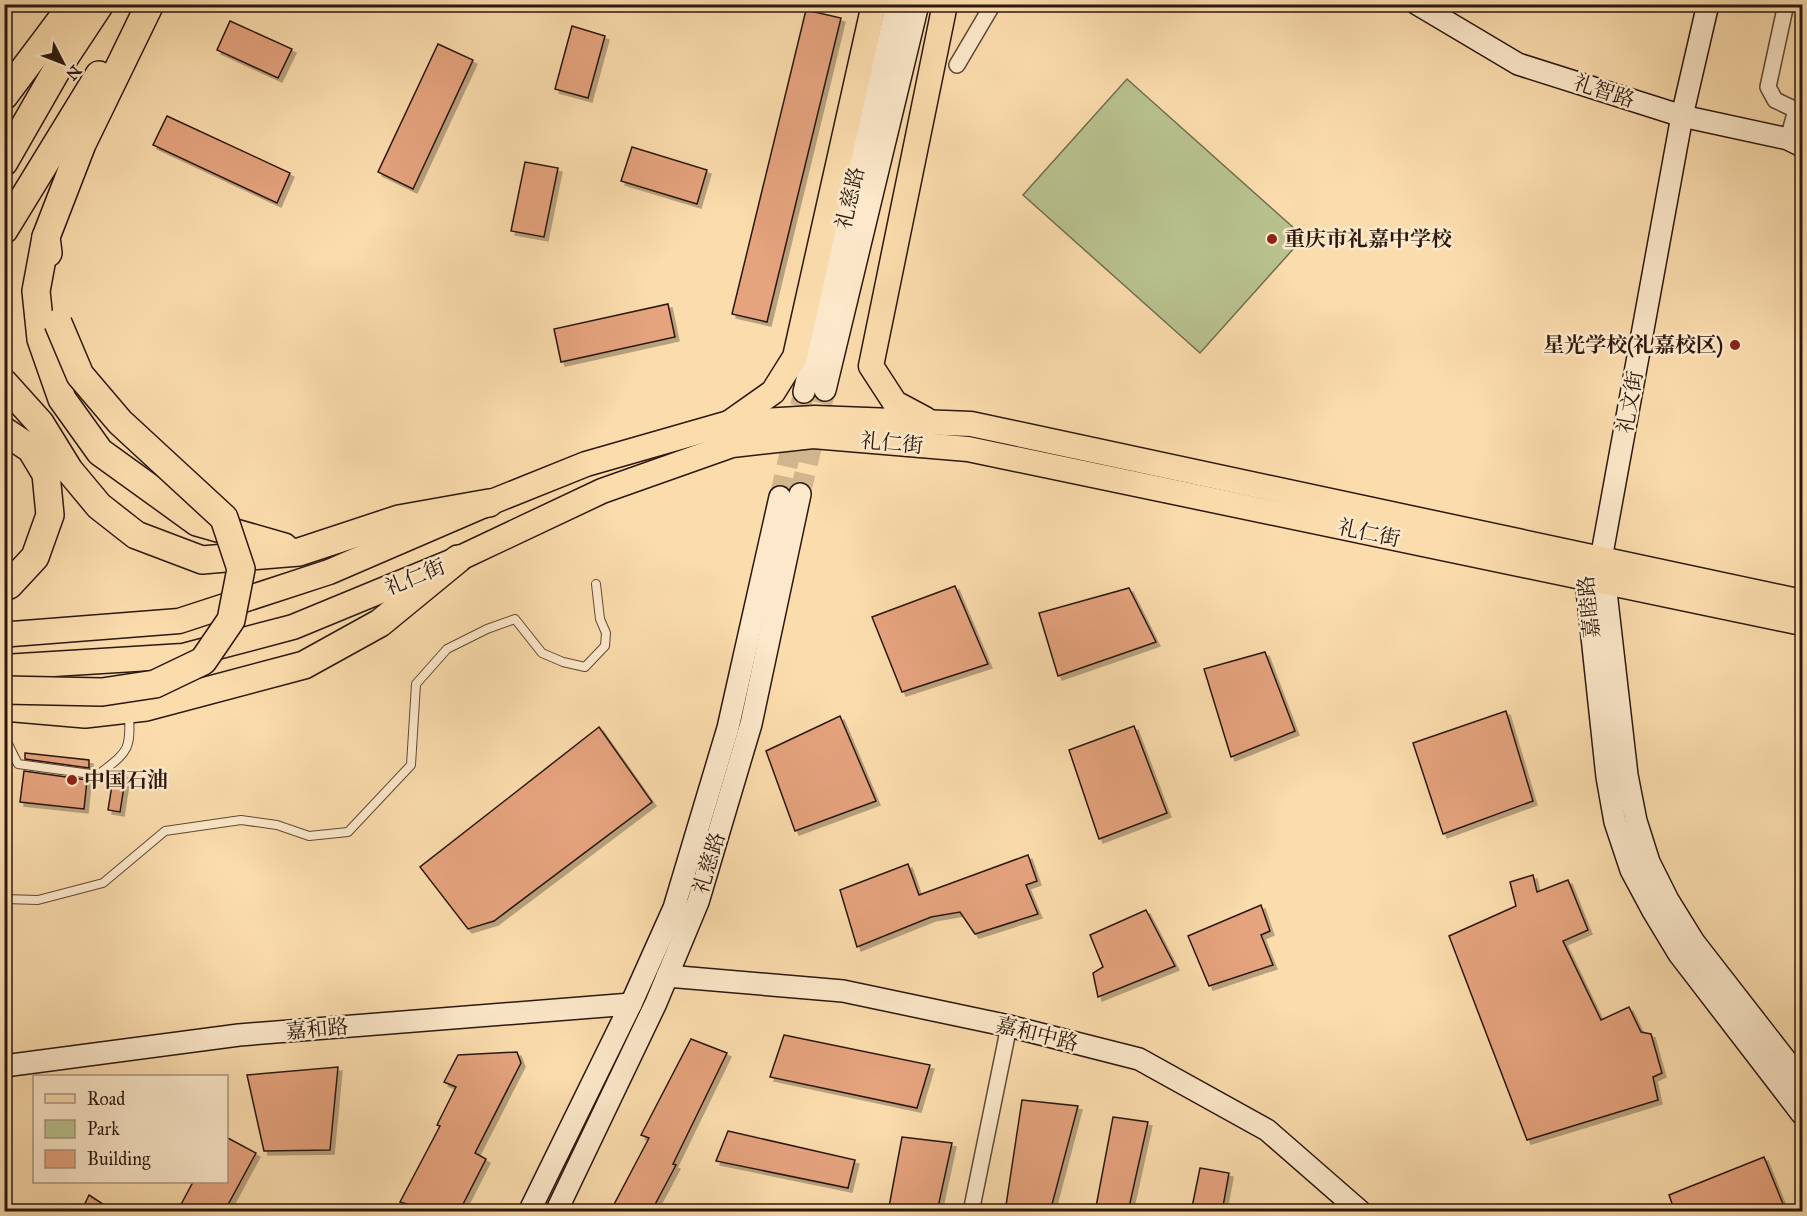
<svg xmlns="http://www.w3.org/2000/svg" width="1807" height="1216" font-family="'IM FELL Great Primer','Noto Serif SC',serif">
  <defs>
    <filter id="shadow"><feDropShadow dx="4" dy="4" stdDeviation="0" flood-color="#0004"/></filter>
  </defs>
  <rect width="100%" height="100%" fill="#fbdcad"/>
  <filter id="stains"><feTurbulence type="fractalNoise" baseFrequency=".00333" numOctaves="4"/><feColorMatrix values="0 0 0 0 .2 0 0 0 0 .09 0 0 0 0 .02 0 0 0 .5 -.17"/></filter>
  <radialGradient id="worn" r=".72"><stop offset=".6" stop-color="#630" stop-opacity="0"/><stop offset="1" stop-color="#630" stop-opacity=".3"/></radialGradient>
  <!-- green -->
  <polygon fill="#b8c28f" stroke="#726d4e" stroke-width="1.5" points="1127,79 1304,237 1200,353 1023,195"/>
  <!-- building -->
  <g fill="#e5a37e" stroke="#2b180e" stroke-width="1.5" filter="url(#shadow)">
    <polygon points="806,10 841,18 767,322 732,314"/>
    <polygon points="230,21 292,49 278,78 217,50"/>
    <polygon points="572,26 605,36 588,98 555,89"/>
    <polygon points="438,44 473,60 413,189 378,172"/>
    <polygon points="167,116 290,173 277,203 153,145"/>
    <polygon points="632,147 707,170 697,204 621,181"/>
    <polygon points="525,162 558,168 544,237 511,231"/>
    <polygon points="668,304 675,337 561,362 554,329"/>
    <polygon points="955,586 988,664 902,692 872,617"/>
    <polygon points="1129,588 1156,642 1058,676 1039,613"/>
    <polygon points="1265,652 1295,731 1231,757 1204,669"/>
    <polygon points="1506,711 1533,801 1443,834 1413,743"/>
    <polygon points="840,716 876,801 795,831 766,751"/>
    <polygon points="1134,726 1167,813 1099,839 1069,750"/>
    <polygon points="599,727 652,802 494,921 468,929 420,867"/>
    <polygon points="25,753 89,760 89,768 25,759"/>
    <polygon points="24,771 87,780 84,809 20,802"/>
    <polygon points="114,773 126,774 120,812 108,810"/>
    <polygon points="1028,855 1037,881 1026,885 1038,914 975,934 960,912 931,917 857,947 840,890 908,864 919,895"/>
    <polygon points="1533,875 1537,892 1568,880 1588,930 1563,941 1601,1020 1629,1007 1641,1032 1651,1034 1662,1073 1653,1077 1658,1100 1527,1140 1449,936 1516,906 1510,882"/>
    <polygon points="1261,905 1270,931 1261,935 1273,965 1209,986 1188,936"/>
    <polygon points="1146,910 1175,966 1098,997 1093,973 1103,967 1090,935"/>
    <polygon points="784,1035 930,1065 917,1108 770,1077"/>
    <polygon points="691,1039 727,1053 673,1164 676,1165 651,1212 610,1212 649,1138 641,1135"/>
    <polygon points="517,1052 521,1063 475,1153 486,1159 459,1212 399,1212 407,1204 400,1202 440,1126 437,1125 456,1087 444,1082 458,1055"/>
    <polygon points="338,1067 330,1150 264,1151 247,1075"/>
    <polygon points="1022,1100 1078,1106 1050,1212 1005,1212"/>
    <polygon points="1113,1117 1148,1122 1128,1212 1095,1212"/>
    <polygon points="728,1131 855,1160 848,1188 716,1161"/>
    <polygon points="226,1137 256,1153 224,1212 177,1212 193,1182 226,1182"/>
    <polygon points="902,1137 952,1143 937,1212 888,1212"/>
    <polygon points="1764,1157 1785,1209 1778,1212 1675,1212 1669,1195"/>
    <polygon points="1200,1168 1229,1173 1222,1212 1191,1212"/>
    <polygon points="89,1195 115,1212 81,1212"/>
  </g>
  <g fill="none" stroke-linecap="round" stroke-linejoin="round">
    <!-- secondary-tunnel -->
    <g stroke="#d1b58d" stroke-width="21" stroke-dasharray="21 10" stroke-linecap="butt">
      <polyline points="800,494 825,390"/>
      <polyline points="780,497 804,392"/>
    </g>
    <defs>
      <g id="lane">
        <path d="M 4,718 L 7,742 L 18,764 L 98,775 C 128,751 131,752 129,712"/>
        <polyline points="4,899 38,900 103,883 165,831 241,820 277,825 309,836 348,832 411,765 416,684 447,649 487,629 515,619 542,653 563,662 585,667 605,646 606,633 600,619 596,584"/>
      </g>
      <g id="street">
        <polyline points="1786,4 1768,87 1775,100 1796,110 1788,139"/>
        <polyline points="957,65 993,4"/>
        <polyline points="971,1212 1009,1026"/>
      </g>
      <g id="secondary">
        <polyline points="1417,4 1518,64 1682,116 1788,139 1802,146"/>
        <polyline points="825,390 918,4"/>
        <polyline points="804,392 897,4"/>
        <polyline points="1584,562 1607,777 1615,822 1631,870 1653,911 1679,954 1802,1114"/>
        <polyline points="1597,570 1605,583 1627,775 1636,821 1649,862 1668,900 1694,942 1802,1081"/>
        <polyline points="1603,575 1601,559 1682,116 1708,4"/>
        <polyline points="667,976 843,991 1009,1026 1139,1059 1267,1130 1361,1212"/>
        <polyline points="4,1066 239,1035 631,1004"/>
        <polyline points="529,1212 631,1004 674,908 728,728 780,497"/>
        <polyline points="556,1212 656,1003 698,902 751,724 800,494"/>
      </g>
      <g id="primary">
        <polyline points="925,419 895,403 871,366 945,4"/>
        <polyline points="729,423 773,392 795,357 874,4"/>
        <polyline points="4,632 12,634 179,621 329,572 489,503 586,464 729,423 815,418 971,424 1802,602"/>
        <polyline points="4,667 183,656 293,627 458,559 602,491 732,445 813,436 968,449 1802,623"/>
      </g>
      <g id="highway">
        <polyline points="4,96 73,4"/>
        <polyline points="4,162 59,66 100,4"/>
        <polyline points="4,230 99,75"/>
        <polyline points="46,237 36,291 41,339 62,399 100,452 197,522 284,547"/>
        <polyline points="48,253 46,237 82,144 150,4"/>
        <polyline points="4,383 40,423 69,470 99,506 136,535 202,560 299,552 399,519 489,503"/>
        <polyline points="4,431 31,449 46,474 50,515 35,557 9,585 4,587"/>
        <polyline points="4,707 85,714 146,707 304,665 380,623 458,559"/>
      </g>
    </defs>
    <!-- lane casing -->
    <use href="#lane" stroke="#5f4936" stroke-width="10"/>
    <!-- street casing -->
    <use href="#street" stroke="#5f4936" stroke-width="18"/>
    <!-- secondary casing -->
    <use href="#secondary" stroke="#2b180e" stroke-width="24"/>
    <!-- primary casing -->
    <use href="#primary" stroke="#2b180e" stroke-width="27"/>
    <!-- highway casing -->
    <use href="#highway" stroke="#2b180e" stroke-width="30"/>
    <!-- lane -->
    <use href="#lane" stroke="#fce8ca" stroke-width="8"/>
    <!-- street -->
    <use href="#street" stroke="#fce8ca" stroke-width="15"/>
    <!-- secondary -->
    <use href="#secondary" stroke="#fce8ca" stroke-width="21"/>
    <!-- primary -->
    <use href="#primary" stroke="#fbdcad" stroke-width="24"/>
    <!-- highway -->
    <use href="#highway" stroke="#fbdcad" stroke-width="27"/>
    <defs>
      <polyline id="highway-bridge" points="4,690 102,692 155,684 203,661 231,620 241,569 224,518 120,422 80,375 58,323"/>
    </defs>
    <!-- highway-bridge casing -->
    <use href="#highway-bridge" stroke="#2b180e" stroke-width="30" stroke-linecap="butt"/>
    <!-- highway-bridge -->
    <use href="#highway-bridge" stroke="#fbdcad" stroke-width="27"/>
  </g>
  <!-- markers -->
  <g fill="#8f2418" stroke="#fce8ca" stroke-width="2">
    <circle cx="1272" cy="239" r="6"/>
    <circle cx="1735" cy="345" r="6"/>
    <circle cx="72" cy="780" r="6"/>
  </g>
  <g text-anchor="middle" stroke-width="5" stroke-linejoin="round" paint-order="stroke">
    <!-- street labels -->
    <g font-size="21" fill="#2b180e" stroke="#fce8ca">
      <text transform="translate(1604 91) rotate(18)" y="7">礼智路</text>
      <text transform="translate(850 198) rotate(-77)" y="7">礼慈路</text>
      <text transform="translate(1630 402) rotate(-80)" y="7">礼文街</text>
      <text transform="translate(892 443) rotate(5)" y="7">礼仁街</text>
      <text transform="translate(1369 533) rotate(12)" y="7">礼仁街</text>
      <text transform="translate(415 577) rotate(-22)" y="7">礼仁街</text>
      <text transform="translate(1589 607) rotate(-96)" y="7">嘉睦路</text>
      <text transform="translate(709 863) rotate(-73)" y="7">礼慈路</text>
      <text transform="translate(317 1029) rotate(-5)" y="7">嘉和路</text>
      <text transform="translate(1037 1034) rotate(14)" y="7">嘉和中路</text>
    </g>
    <!-- poi labels -->
    <g font-size="21" font-weight="bold" fill="#2b180e" stroke="#fce8ca" text-anchor="start">
      <text x="1284" y="246">重庆市礼嘉中学校</text>
      <text x="1723" y="352" text-anchor="end">星光学校(礼嘉校区)</text>
      <text x="84" y="787">中国石油</text>
    </g>
  </g>
  <!-- margin -->
  <rect width="1807" height="1216" fill="none" stroke="#fbdcad" stroke-width="24"/>
  <rect x="6" y="6" width="1795" height="1204" fill="none" stroke="#2b180e" stroke-width="3"/>
  <rect x="12" y="12" width="1783" height="1192" fill="none" stroke="#2b180e" stroke-width="1.5"/>
  <!-- legend -->
  <rect x="33" y="1075" width="195" height="108" fill="#fce8ca" stroke="#a8957f" stroke-width="1.5"/>
  <rect x="45" y="1094" width="30" height="9" fill="#fbdcad" stroke="#a8957f" stroke-width="1.5"/>
  <text x="87" y="1105" font-size="18" fill="#2b180e">Road</text>
  <rect x="45" y="1120" width="30" height="18" fill="#b8c28f" stroke="#a8957f" stroke-width="1.5"/>
  <text x="87" y="1135" font-size="18" fill="#2b180e">Park</text>
  <rect x="45" y="1150" width="30" height="18" fill="#e5a37e" stroke="#a8957f" stroke-width="1.5"/>
  <text x="87" y="1165" font-size="18" fill="#2b180e">Building</text>
  <!-- north arrow -->
  <g transform="translate(63 63) rotate(132)" stroke="#fce8ca" stroke-width="4.5" paint-order="stroke">
  <path d="M0-4.5L10 22L0 15L-10 22Z" fill="#2b180e"/>
  <text y="-9" font-size="16" font-weight="bold" text-anchor="middle" fill="#2b180e">N</text>
  </g>
  <rect width="100%" height="100%" filter="url(#stains)"/>
  <rect width="100%" height="100%" fill="url(#worn)"/>
</svg>
